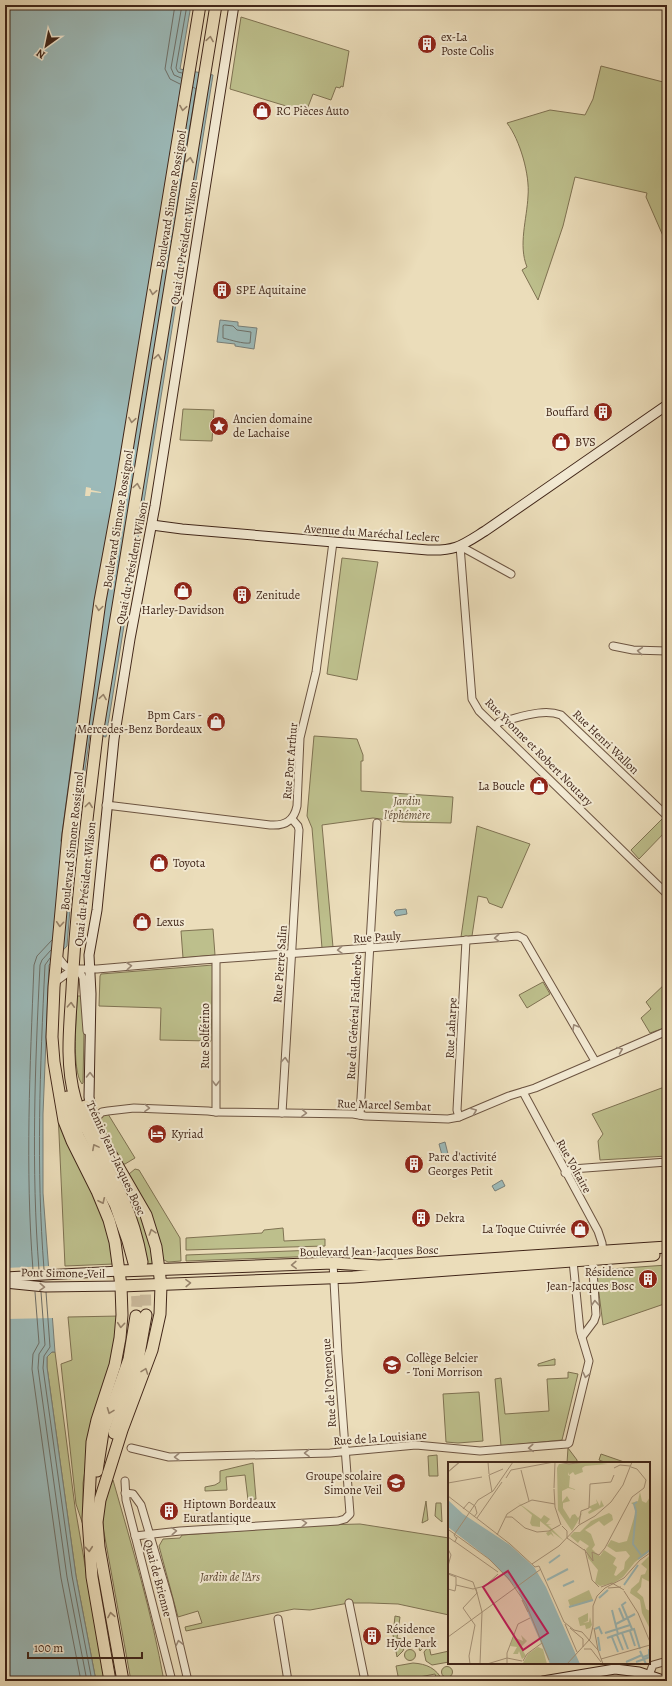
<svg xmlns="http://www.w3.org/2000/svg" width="672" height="1686" font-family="Alegreya,serif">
  <rect width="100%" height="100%" fill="#ebddba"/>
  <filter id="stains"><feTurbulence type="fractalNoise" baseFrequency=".005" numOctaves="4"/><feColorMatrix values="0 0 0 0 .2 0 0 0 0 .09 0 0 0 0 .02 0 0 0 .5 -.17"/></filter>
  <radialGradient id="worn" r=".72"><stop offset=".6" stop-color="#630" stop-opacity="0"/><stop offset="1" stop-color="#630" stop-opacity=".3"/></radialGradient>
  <!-- green -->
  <g fill="#bdbf8c" stroke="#7f7252">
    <polygon points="241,17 349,51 343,87 341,86 340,88 336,87 331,100 313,94 306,112 230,89"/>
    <path d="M 601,66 L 667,83 L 667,245 L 646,197 L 647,193 L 575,177 L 563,226 L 538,300 L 522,270 L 527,267 C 518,245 527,219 528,196 C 530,175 520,140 507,123 L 550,110 L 585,115 L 593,99 Z"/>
    <polygon points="183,409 214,410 212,441 180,440"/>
    <polygon points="342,558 378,562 357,680 327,674"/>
    <polygon points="314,736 357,739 363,755 363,761 361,761 361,791 453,797 451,823 403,822 373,818 322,825 333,947 322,948 312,828 307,816"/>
    <polygon points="662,819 667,823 667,830 639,859 631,850"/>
    <polygon points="477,826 530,844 502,908 489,903 487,898 478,896 472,936 461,937"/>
    <polygon points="213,929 215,955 183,958 181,931"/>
    <polygon points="213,965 211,1041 160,1040 161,1008 99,1006 100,976 101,974"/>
    <polygon points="543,982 550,994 527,1008 519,995"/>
    <polygon points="667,982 667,1027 650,1033 641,1018 651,1009 646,1002"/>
    <path d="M 77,996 L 82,996 L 84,1029 L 83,1083 L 82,1084 C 71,1070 77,1014 77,996 Z"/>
    <polygon points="667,1086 667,1156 600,1160 598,1141 603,1134 592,1114"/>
    <polygon points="58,1112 107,1229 114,1264 65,1266"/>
    <polygon points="108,1114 135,1158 125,1164 122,1164 99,1128 99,1120 103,1115"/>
    <polygon points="87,1121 145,1222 154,1263 147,1264"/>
    <polygon points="135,1169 139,1170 180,1238 181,1261 168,1262 162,1259 129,1174"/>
    <polygon points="283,1228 284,1241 325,1239 325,1246 186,1250 186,1238 262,1233 264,1230"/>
    <polygon points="316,1250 321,1252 321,1256 186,1261 186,1255"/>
    <polygon points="667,1265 667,1303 603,1325 596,1270"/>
    <polygon points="120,1316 117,1346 92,1427 83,1483 83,1525 76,1504 61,1364 72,1360 68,1317"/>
    <polygon points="52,1352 55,1352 75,1507 105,1681 96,1681 76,1576 47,1367 47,1357"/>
    <polygon points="554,1359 555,1359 555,1365 538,1366 538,1364"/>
    <polygon points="568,1372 578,1374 562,1440 501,1446 495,1379 501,1378 505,1414 549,1411 547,1379 568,1378"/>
    <polygon points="479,1392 483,1441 458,1443 446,1442 443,1394"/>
    <polygon points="568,1448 577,1460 577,1463 567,1463"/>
    <polygon points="601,1454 627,1463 607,1463 599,1460"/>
    <polygon points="437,1455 438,1476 429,1476 428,1456"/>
    <polygon points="253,1463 256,1499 248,1500 245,1475 226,1477 227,1490 205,1491 205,1487 215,1485 220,1482 220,1471"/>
    <path d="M 113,1480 C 132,1547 152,1613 164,1681 L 131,1681 L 103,1527 C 102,1510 105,1495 113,1480 Z"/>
    <polygon points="426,1501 428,1520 422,1523"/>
    <polygon points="436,1503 441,1503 442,1522 435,1516"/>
    <polygon points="360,1524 449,1538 449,1615 398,1604 370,1603 349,1603 310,1610 294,1609 186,1631 185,1627 202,1623 198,1611 178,1617 159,1546 163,1539 180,1538 182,1535 320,1525"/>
    <polygon points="395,1616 400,1617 397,1638 407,1640 403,1651 397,1657 393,1635"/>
    <polygon points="415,1640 428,1642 420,1651"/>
    <polygon points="429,1646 431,1655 449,1651 449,1662 432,1665 426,1661 424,1652"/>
    <circle cx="410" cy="1655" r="5.5"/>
    <path d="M 413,1663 C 427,1664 436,1668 443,1681 L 437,1681 L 435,1674 L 399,1681 L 396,1666 Z"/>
    <circle cx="447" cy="1672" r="5.5"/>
  </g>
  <!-- water -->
  <g fill="#9cbab9" stroke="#787f79">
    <polygon points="5,5 191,5 180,69 213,75 106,737 90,734 76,835 67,946 49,965 43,1114 43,1193 55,1352 52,1352 47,1357 47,1367 76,1576 96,1681 5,1681"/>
    <polygon points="220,320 238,322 238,326 257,328 254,349 235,346 235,344 217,342"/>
    <polygon points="406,909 407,914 396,916 394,912 396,910"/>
    <polygon points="445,1142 448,1154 442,1155 439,1144"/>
    <polygon points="502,1180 505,1186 495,1191 492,1186"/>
  </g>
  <!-- pier -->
  <g fill="#ebddba">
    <polygon points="86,487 91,488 91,490 101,492 101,493 91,492 90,496 85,496"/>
    <polygon points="50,1266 54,1318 5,1319 5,1268"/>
  </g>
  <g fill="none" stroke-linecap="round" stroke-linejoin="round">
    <!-- shore -->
    <g stroke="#6e7069" stroke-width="1">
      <polyline points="175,5 165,69 170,79 180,84"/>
      <polyline points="182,73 178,72 176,68 187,5"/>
      <polyline points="181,78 174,75 171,68 182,5"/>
      <polyline points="180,187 196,89 193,87"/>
      <path d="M 225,325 L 233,326 L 237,330 L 251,332 L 250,343 C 243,344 231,340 223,338 L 223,326 Z"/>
      <polyline points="61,841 76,729"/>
      <path d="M 44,1269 C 36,1168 40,1067 45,965 L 50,958"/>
      <path d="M 33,1270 C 25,1168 30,1067 34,965 L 37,956 L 52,940"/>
      <path d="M 39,1270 C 31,1168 35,1066 40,965 L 42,960 L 51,950"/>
      <polyline points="35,1292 39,1343 33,1354 32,1369 61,1578 81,1681"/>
      <polyline points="41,1292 45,1345 39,1354 38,1368 67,1577 87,1681"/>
      <polyline points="46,1292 50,1347 44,1356 43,1368 72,1576 92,1681"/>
    </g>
    <!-- primary-tunnel -->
    <g stroke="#c9b89a" stroke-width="11" stroke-dasharray="11 5.5" stroke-linecap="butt">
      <polyline points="142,1262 145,1276 146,1315"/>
      <polyline points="134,1263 137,1302 136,1316"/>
    </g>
    <defs>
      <g id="street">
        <polyline points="511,574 460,546 472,699 479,711 667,894"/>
        <polyline points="613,646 633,650 667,651"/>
        <path d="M 496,726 L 499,722 C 519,718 542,708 561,715 L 667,816"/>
        <path d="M 106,805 L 270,825 C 285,826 294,821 297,806 L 300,738 L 316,672 L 333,542"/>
        <polyline points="57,956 65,966 81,974 83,978 87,1031"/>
        <polyline points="54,983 73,969 97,969 202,960 369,948 518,936 524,939 595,1061"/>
        <polyline points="523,1092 598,1231 602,1243 603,1254"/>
        <polyline points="216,1112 216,960"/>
        <polyline points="282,1113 299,830 298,826 292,819"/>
        <polyline points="360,1115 377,823"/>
        <polyline points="459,1117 457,1110 466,940"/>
        <polyline points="95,1127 97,1117 102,1112 108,1111 134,1108 208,1111 216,1112 353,1114 365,1116 448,1119 459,1117 509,1096 535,1088 667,1031"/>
        <polyline points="565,1173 572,1169 667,1162"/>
        <polyline points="582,1337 594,1321 596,1315 592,1256"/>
        <polyline points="131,1448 169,1457 330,1453 416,1445 480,1451 567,1444 569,1443 589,1361 580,1331 573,1261"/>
        <polyline points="125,1481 126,1500 172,1681"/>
        <polyline points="125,1493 133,1494 141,1505 169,1600 188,1681"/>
        <polyline points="135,1536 180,1531 338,1521 345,1519 350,1514 338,1354 333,1263"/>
        <polyline points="349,1603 365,1681"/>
        <polyline points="278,1619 288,1681"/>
        <polyline points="649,1675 653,1665 667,1661"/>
      </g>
      <g id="secondary">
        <path d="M 152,525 L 182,529 L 428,550 C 456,551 461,546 485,531 L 667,405"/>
        <polyline points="92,1114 89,1097 91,994 89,955 97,910 114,739 130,639 155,506 234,5"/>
        <polyline points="5,1277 120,1271"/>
        <polyline points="5,1283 45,1287 121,1286"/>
        <polyline points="543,1681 615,1669 639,1672 666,1681"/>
      </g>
      <g id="primary">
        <polyline points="67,1097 78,1136 115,1204 128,1241 134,1263"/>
        <polyline points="85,1106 90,1118 146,1215 156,1247 161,1285 160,1314 152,1350 122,1430 100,1500 97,1522 99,1547 123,1681"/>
        <path d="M 142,1262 C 138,1240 132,1219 123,1199 C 107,1165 85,1134 75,1098 C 65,1063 70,1024 72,989 C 76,904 87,820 97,735 L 216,5"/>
        <polyline points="120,1271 333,1263 379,1266 412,1264 667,1247"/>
        <polyline points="121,1286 353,1277 654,1255"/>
        <polyline points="114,1433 138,1360 146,1315"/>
        <polyline points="97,1471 103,1432 129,1359 136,1316"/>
        <polyline points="110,1681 92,1577 88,1519 92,1442 97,1420 115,1365 120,1338 122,1315 121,1286 115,1242 109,1220 97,1191 72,1141 64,1121 54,1062 52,1037 54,987 68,835 100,601 121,487 200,5"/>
      </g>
    </defs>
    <!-- street casing -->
    <use href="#street" stroke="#6c5441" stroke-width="9"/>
    <!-- secondary casing -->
    <use href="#secondary" stroke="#412619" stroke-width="11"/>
    <!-- primary casing -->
    <use href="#primary" stroke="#412619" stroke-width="13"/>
    <!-- street -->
    <use href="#street" stroke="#f2e9d2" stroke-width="7"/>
    <!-- secondary -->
    <use href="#secondary" stroke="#f2e9d2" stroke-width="9"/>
    <!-- primary -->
    <use href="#primary" stroke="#ebddba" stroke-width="11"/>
  </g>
  <!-- one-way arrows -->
  <defs><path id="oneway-chevron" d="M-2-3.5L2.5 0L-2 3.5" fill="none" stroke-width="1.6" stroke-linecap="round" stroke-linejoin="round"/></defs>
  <g stroke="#96826a">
    <use href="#oneway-chevron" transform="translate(210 39) rotate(-81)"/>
    <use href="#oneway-chevron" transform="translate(183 108) rotate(99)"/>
    <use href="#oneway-chevron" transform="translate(190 160) rotate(-81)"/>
    <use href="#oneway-chevron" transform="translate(153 292) rotate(99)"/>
    <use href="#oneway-chevron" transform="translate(158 357) rotate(-81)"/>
    <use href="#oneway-chevron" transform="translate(132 420) rotate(99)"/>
    <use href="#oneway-chevron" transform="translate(137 486) rotate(-81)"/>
    <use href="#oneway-chevron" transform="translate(99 608) rotate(98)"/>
    <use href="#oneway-chevron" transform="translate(103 697) rotate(-81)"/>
    <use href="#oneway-chevron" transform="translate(89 805) rotate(-83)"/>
    <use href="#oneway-chevron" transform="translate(60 924) rotate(94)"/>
    <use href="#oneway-chevron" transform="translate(71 1005) rotate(-87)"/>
    <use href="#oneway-chevron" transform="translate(95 1147) rotate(-118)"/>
    <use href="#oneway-chevron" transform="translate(102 1201) rotate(65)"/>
    <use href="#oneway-chevron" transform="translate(152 1232) rotate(-107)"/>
    <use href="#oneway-chevron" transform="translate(294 1265) rotate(178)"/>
    <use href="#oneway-chevron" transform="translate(188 1283) rotate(-2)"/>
    <use href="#oneway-chevron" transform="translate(121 1325) rotate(95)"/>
    <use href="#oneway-chevron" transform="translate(145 1371) rotate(-70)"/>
    <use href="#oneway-chevron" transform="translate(110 1411) rotate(111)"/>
    <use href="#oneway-chevron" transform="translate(89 1549) rotate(85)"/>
    <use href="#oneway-chevron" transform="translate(111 1615) rotate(-100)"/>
  </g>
  <g stroke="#9a8876">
    <use href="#oneway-chevron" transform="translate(640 651) rotate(-175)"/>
    <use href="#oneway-chevron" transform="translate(497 938) rotate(176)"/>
    <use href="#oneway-chevron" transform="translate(340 950) rotate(176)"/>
    <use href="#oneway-chevron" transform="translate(129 966) rotate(-5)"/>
    <use href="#oneway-chevron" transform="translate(575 1027) rotate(-120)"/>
    <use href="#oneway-chevron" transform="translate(620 1050) rotate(-22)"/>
    <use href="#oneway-chevron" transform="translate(285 1060) rotate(-86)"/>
    <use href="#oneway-chevron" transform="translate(90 1075) rotate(-89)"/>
    <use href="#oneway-chevron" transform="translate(216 1083) rotate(90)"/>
    <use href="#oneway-chevron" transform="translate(147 1108) rotate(2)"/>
    <use href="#oneway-chevron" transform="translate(474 1111) rotate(-23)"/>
    <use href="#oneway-chevron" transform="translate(304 1113) rotate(2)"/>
    <use href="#oneway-chevron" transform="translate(42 1287) rotate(3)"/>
    <use href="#oneway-chevron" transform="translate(595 1303) rotate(-94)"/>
    <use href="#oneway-chevron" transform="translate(586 1375) rotate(104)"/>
    <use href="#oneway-chevron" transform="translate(531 1448) rotate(176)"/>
    <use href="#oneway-chevron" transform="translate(307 1453) rotate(179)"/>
    <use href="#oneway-chevron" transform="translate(177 1457) rotate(178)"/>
    <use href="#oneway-chevron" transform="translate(304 1523) rotate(-4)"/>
    <use href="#oneway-chevron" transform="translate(174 1531) rotate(-4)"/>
    <use href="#oneway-chevron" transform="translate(179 1643) rotate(-103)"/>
  </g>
  <!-- icons -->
  <defs>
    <symbol id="building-disc" viewBox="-11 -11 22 22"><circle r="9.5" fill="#8f2418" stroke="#f2e9d2"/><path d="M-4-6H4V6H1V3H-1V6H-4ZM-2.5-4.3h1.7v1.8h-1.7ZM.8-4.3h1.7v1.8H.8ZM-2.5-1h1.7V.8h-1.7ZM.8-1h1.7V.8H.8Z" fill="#fff"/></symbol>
    <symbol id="shop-disc" viewBox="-11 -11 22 22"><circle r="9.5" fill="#8f2418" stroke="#f2e9d2"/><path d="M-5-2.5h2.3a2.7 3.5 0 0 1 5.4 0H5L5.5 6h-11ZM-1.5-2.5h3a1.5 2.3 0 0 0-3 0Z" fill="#fff"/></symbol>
    <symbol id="sight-disc" viewBox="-11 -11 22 22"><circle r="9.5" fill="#8f2418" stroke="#f2e9d2"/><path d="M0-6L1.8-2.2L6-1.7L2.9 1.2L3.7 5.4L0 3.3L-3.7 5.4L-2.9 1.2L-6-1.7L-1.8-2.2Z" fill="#fff"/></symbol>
    <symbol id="hotel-disc" viewBox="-11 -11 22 22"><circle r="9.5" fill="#8f2418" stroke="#f2e9d2"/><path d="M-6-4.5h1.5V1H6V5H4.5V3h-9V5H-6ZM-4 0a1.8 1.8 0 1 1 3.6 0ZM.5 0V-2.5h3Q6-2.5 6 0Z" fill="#fff"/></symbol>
    <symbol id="school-disc" viewBox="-11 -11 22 22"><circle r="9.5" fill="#8f2418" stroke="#f2e9d2"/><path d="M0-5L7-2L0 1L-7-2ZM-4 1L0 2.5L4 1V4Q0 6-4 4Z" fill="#fff"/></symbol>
  </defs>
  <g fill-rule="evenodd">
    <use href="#building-disc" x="416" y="33" width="22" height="22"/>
    <use href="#shop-disc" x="251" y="100" width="22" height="22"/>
    <use href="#building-disc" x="211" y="279" width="22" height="22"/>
    <use href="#building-disc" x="592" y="401" width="22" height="22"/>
    <use href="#sight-disc" x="208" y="415" width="22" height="22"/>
    <use href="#shop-disc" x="550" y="431" width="22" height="22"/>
    <use href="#shop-disc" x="172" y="580" width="22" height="22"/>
    <use href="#building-disc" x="231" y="584" width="22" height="22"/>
    <use href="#shop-disc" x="205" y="711" width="22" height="22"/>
    <use href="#shop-disc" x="528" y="775" width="22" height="22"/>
    <use href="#shop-disc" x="148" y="852" width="22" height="22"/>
    <use href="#shop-disc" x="131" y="911" width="22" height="22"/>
    <use href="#hotel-disc" x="146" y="1123" width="22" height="22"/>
    <use href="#building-disc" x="403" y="1153" width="22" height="22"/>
    <use href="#building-disc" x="410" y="1207" width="22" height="22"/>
    <use href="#shop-disc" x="569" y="1218" width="22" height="22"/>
    <use href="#building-disc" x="637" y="1268" width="22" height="22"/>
    <use href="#school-disc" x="381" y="1354" width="22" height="22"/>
    <use href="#school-disc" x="385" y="1472" width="22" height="22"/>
    <use href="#building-disc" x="158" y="1500" width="22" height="22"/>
    <use href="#building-disc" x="361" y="1625" width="22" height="22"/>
  </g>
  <g text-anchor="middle" stroke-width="4" stroke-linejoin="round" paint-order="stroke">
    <!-- poi labels -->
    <g font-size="12" fill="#412619" stroke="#f2e9d2" text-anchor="start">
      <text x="441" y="41">ex-La<tspan x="441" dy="14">Poste Colis</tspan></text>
      <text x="276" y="115">RC Pièces Auto</text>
      <text x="236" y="294">SPE Aquitaine</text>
      <text x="589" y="416" text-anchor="end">Bouffard</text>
      <text x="233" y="423">Ancien domaine<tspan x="233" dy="14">de Lachaise</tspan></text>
      <text x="575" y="446">BVS</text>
      <text x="256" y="599">Zenitude</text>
      <text x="183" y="614" text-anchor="middle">Harley-Davidson</text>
      <text x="202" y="719" text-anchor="end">Bpm Cars -<tspan x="202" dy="14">Mercedes-Benz Bordeaux</tspan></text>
      <text x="525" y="790" text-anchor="end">La Boucle</text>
      <text x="173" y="867">Toyota</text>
      <text x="156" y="926">Lexus</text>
      <text x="171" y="1138">Kyriad</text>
      <text x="428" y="1161">Parc d'activité<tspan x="428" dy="14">Georges Petit</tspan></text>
      <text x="435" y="1222">Dekra</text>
      <text x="566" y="1233" text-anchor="end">La Toque Cuivrée</text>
      <text x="634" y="1276" text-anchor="end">Résidence<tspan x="634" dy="14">Jean-Jacques Bosc</tspan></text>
      <text x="406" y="1362">Collège Belcier<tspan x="406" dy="14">- Toni Morrison</tspan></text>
      <text x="382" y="1480" text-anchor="end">Groupe scolaire<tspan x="382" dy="14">Simone Veil</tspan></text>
      <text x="183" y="1508">Hiptown Bordeaux<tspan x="183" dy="14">Euratlantique</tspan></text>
      <text x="386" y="1633">Résidence<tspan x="386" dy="14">Hyde Park</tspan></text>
    </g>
    <!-- street labels -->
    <g font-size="12" fill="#412619" stroke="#f2e9d2">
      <text transform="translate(171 199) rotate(-81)" y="4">Boulevard Simone Rossignol</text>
      <text transform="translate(184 243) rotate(-81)" y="4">Quai du Président Wilson</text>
      <text transform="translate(118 519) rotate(-81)" y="4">Boulevard Simone Rossignol</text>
      <text transform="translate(372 533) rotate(4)" y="4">Avenue du Maréchal Leclerc</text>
      <text transform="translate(132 563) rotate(-79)" y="4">Quai du Président Wilson</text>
      <text transform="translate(606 742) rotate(44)" y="4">Rue Henri Wallon</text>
      <text transform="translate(539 752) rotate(45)" y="4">Rue Yvonne et Robert Noutary</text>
      <text transform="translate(290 761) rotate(-85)" y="4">Rue Port Arthur</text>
      <text transform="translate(72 841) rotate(-84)" y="4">Boulevard Simone Rossignol</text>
      <text transform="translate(85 884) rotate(-84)" y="4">Quai du Président Wilson</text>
      <text transform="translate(377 937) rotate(-4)" y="4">Rue Pauly</text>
      <text transform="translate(280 964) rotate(-86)" y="4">Rue Pierre Salin</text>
      <text transform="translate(354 1017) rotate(-87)" y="4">Rue du Général Faidherbe</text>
      <text transform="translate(451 1028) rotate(-87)" y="4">Rue Laharpe</text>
      <text transform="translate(205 1036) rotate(-90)" y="4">Rue Solférino</text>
      <text transform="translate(384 1105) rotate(2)" y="4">Rue Marcel Sembat</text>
      <text transform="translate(116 1158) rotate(65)" y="4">Trémie Jean-Jacques Bosc</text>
      <text transform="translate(574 1166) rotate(61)" y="4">Rue Voltaire</text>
      <text transform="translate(369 1251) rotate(-1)" y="4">Boulevard Jean-Jacques Bosc</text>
      <text transform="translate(63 1273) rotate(1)" y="4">Pont Simone-Veil</text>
      <text transform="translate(329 1383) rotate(-94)" y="4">Rue de l'Orenoque</text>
      <text transform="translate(380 1438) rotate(-4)" y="4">Rue de la Louisiane</text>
      <text transform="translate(158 1578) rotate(75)" y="4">Quai de Brienne</text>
    </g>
    <!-- park labels -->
    <g font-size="12" font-style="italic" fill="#604c36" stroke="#f2e9d2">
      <text x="407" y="805">Jardin<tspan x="407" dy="14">l'éphémère</tspan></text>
      <text x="230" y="1581">Jardin de l'Ars</text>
    </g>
  </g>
  <!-- overview -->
  <g transform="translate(448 1462)">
    <rect width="202" height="202" fill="#ebddba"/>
    <path d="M 146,0 L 160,2 L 137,4 L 134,6 L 135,10 L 127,13 L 125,10 L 121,13 L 120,10 L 120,13 L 122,14 L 121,25 L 129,28 L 120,26 L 114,29 L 114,40 L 119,34 L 122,39 L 115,41 L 115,46 L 122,57 L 124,53 L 127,52 L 130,56 L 135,50 L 124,69 L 110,48 L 109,6 L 111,2 ZM 192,30 L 194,39 L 198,41 L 202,35 L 202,89 L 187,100 L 175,115 L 166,121 L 152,124 L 147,121 L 150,108 L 140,96 L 138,87 L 141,84 L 132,78 L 130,81 L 122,74 L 126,70 L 132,70 L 143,59 L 161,51 L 164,53 L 165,58 L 156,64 L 151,59 L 137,68 L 143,72 L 147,83 L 144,87 L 148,91 L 152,94 L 156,88 L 168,96 L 165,102 L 169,105 L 166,113 L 168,114 L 176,107 L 177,100 L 182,94 L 178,89 L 168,90 L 159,84 L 163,78 L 171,81 L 179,79 L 188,49 L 186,43 L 183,41 L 190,39 ZM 148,37 L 152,44 L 153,38 L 156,44 L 141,52 L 140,50 L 144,47 L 140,45 L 149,41 ZM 69,40 L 93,57 L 96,53 L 102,57 L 98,62 L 104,63 L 100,63 L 116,79 L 103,69 L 106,75 L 103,72 L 100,74 L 98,71 L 103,68 L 92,59 L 92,65 L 84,64 L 82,61 L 84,53 ZM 202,93 L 202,120 L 194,116 L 193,125 L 189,130 L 195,135 L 198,147 L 202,149 L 202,167 L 194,151 L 192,138 L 182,131 L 183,127 L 191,120 L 193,113 L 197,112 L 199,107 L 193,102 ZM 141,128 L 145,138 L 122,144 L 120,138 ZM 140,151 L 140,159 L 135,161 L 141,160 L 142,155 L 144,163 L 142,166 L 138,167 L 137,163 L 132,164 L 130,156 ZM 73,173 L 79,179 L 73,185 L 78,194 L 74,197 L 71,189 L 70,192 L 65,192 L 69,185 L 62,184 L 65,175 L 75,179 ZM 90,185 L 95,187 L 99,202 L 91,202 L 91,197 L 91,202 L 75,201 L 80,192 Z" fill="#bdbf8c"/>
    <path d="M 0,38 L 15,52 L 62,83 L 86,105 L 98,125 L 132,202 L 102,202 L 70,128 L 40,96 L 0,65 Z" fill="#9cbab9"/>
    <path fill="none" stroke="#9cbab9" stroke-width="2" d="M 189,40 L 186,42 L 188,49 L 185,82 L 193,93M 0,43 L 24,65 L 31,65 L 84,122 L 106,168 L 118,202M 190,97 L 202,88M 101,101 L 112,93M 99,118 L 120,107M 176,123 L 190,103M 115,124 L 126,119M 151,136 L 160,128M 178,140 L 174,143 L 184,167M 121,145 L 145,138M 171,146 L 176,158M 168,162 L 187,152M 147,167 L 151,165 L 154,172M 182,169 L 187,184M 157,171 L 182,163M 174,171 L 180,187M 170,172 L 186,167 L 192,187M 169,173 L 175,188M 150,175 L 152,189M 164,175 L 170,190M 159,176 L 170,172 L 164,148M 192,189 L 198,202M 195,195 L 201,193 L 201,187M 178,200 L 194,193M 188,200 L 202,195"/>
    <path fill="none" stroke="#a7947a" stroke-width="1" d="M 40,0 L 41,12M 110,0 L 121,2 L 137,0M 166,6 L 172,3 L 182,4M 73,8 L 81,39M 0,10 L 12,0M 0,10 L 11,0M 41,13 L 44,30M 41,13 L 55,7M 58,16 L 63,8 L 106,0M 0,21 L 34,15M 106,26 L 107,0M 106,27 L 107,45 L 113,63M 0,34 L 62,82 L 87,105 L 91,104 L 116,160 L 126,168 L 134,170 L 150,188 L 155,202M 163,40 L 175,23 L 184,0M 15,47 L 21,40 L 27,44M 26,55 L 29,51 L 27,44M 58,55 L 64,55 L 77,66 L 89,70 L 101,69 L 112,63M 29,56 L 54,20M 131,62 L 133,49 L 141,46 L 142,22 L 163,20 L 166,13M 114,64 L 119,69 L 119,76 L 136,88M 1,68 L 41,97 L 60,116 L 78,142 L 101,198M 49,73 L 59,52 L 71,44 L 84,38 L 107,42M 0,75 L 7,80 L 9,75M 9,77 L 6,73 L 30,38 L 45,29 L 65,0M 6,79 L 50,110M 0,87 L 3,93 L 0,104M 136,87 L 145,99 L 144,90 L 151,93 L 157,86 L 184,35 L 196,26 L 198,18 L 189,7 L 183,5M 137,88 L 144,118 L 151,125M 84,102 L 111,84 L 131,63 L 147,54 L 163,40M 0,111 L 25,120 L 29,131 L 15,146 L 27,163 L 21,194 L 22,202M 0,112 L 8,115 L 8,123 L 25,127 L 37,124 L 50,112M 153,125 L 164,121 L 176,128M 160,126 L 173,125M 0,127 L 7,129 L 8,123M 28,127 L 34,150 L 32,202M 176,129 L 190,151 L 202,180M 74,138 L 80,150M 117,162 L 129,190M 122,166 L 135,177 L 135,185M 146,166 L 150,188M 0,175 L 93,107M 136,187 L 143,187 L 153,200M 153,197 L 202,183M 75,199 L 79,192 L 94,181M 39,202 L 59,196 L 74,199M 59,202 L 59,191 L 70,162 L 82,156M 119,202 L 142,177 L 145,164 L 145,144 L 149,134 L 157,126 L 176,116 L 192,98 L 202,91"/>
    <path fill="#c2185b" fill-opacity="0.15" stroke="#c2185b" stroke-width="2" d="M 60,109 L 100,171 L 75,188 L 35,125 Z"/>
    <rect width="202" height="202" fill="none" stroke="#412619" stroke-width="2"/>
  </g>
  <!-- margin -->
  <rect width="672" height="1686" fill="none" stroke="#ebddba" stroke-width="20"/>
  <rect x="6" y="6" width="660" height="1674" fill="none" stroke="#412619" stroke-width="2"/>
  <rect x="10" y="10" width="652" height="1666" fill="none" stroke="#412619"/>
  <!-- north arrow -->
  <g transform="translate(46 46) rotate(213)" stroke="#f2e9d2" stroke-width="3" paint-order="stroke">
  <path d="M0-3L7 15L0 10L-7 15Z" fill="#412619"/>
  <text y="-6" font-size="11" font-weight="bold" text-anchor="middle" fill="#412619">N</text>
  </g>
  <!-- scale -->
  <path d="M28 1652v6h114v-6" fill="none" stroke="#412619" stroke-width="2"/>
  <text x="34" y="1652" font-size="12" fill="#412619" stroke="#f2e9d2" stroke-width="3" paint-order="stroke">100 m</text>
  <rect width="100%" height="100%" filter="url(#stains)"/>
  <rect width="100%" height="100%" fill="url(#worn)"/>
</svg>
